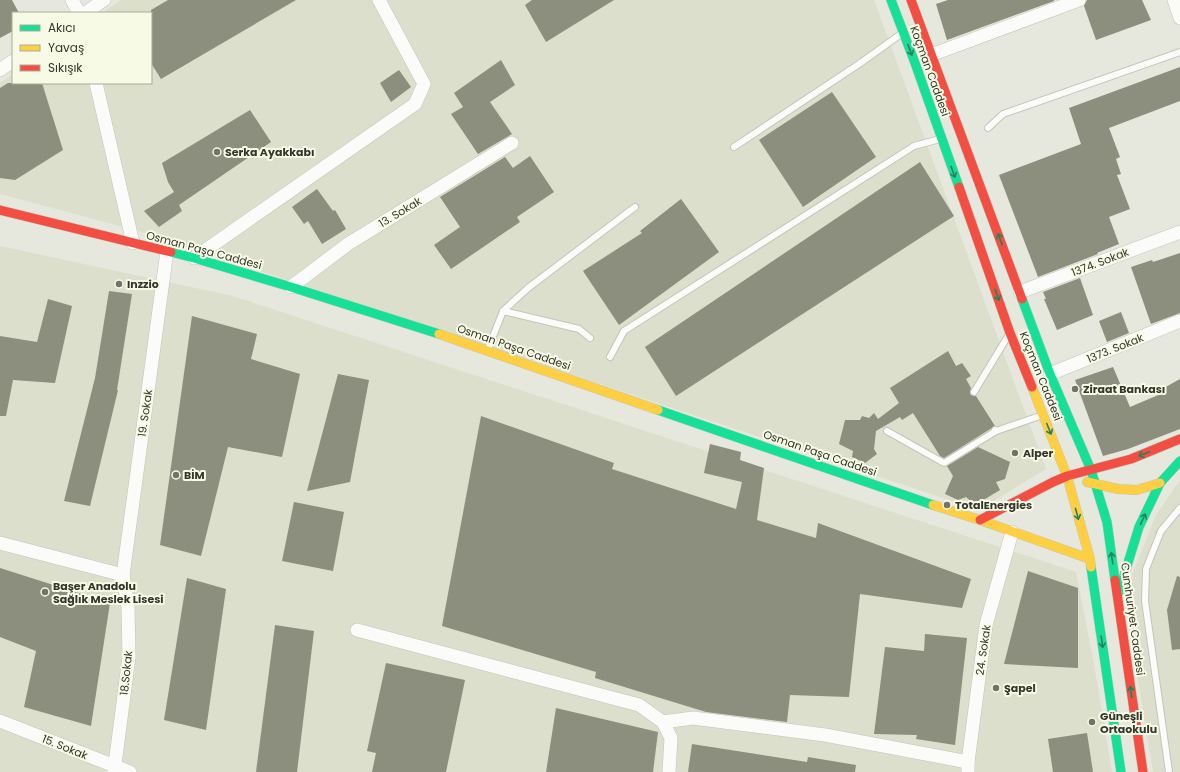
<svg xmlns="http://www.w3.org/2000/svg" width="1180" height="772" font-family="Poppins,sans-serif">
  <rect width="100%" height="100%" fill="#e6e8dd"/>
  <!-- built -->
  <g fill="#dcdfcb">
    <polygon points="121,0 874,0 1046,469 979,510 146,233 0,194 0,83 13,74 13,83 151,83 151,13 102,13"/>
    <polygon points="0,246 233,296 1076,572 1094,664 1112,772 0,772"/>
    <polygon points="1180,480 1180,772 1153,772 1124,594 1156,515"/>
  </g>
  <!-- building -->
  <g fill="#8c8e7e">
    <polygon points="0,0 12,0 19,13 13,13 13,31 0,38"/>
    <polygon points="168,0 296,0 161,79 151,63 151,10"/>
    <polygon points="532,0 614,0 546,42 525,5"/>
    <polygon points="948,0 1054,0 1054,1 947,40 936,4"/>
    <polygon points="1087,0 1142,0 1151,20 1096,40 1084,6"/>
    <polygon points="501,60 515,85 490,102 512,134 478,154 451,114 463,107 454,93"/>
    <polygon points="1180,67 1180,101 1109,128 1120,157 1116,159 1121,174 1117,175 1130,209 1109,217 1119,244 1097,253 1098,254 1038,277 999,175 1081,144 1069,108"/>
    <polygon points="399,70 411,87 391,102 380,83"/>
    <polygon points="8,83 42,83 63,150 15,180 0,178 0,88"/>
    <polygon points="832,92 876,157 803,207 759,140"/>
    <polygon points="250,110 271,142 179,205 182,211 159,227 144,211 174,192 168,182 162,163"/>
    <polygon points="530,156 554,192 517,217 520,222 451,269 434,245 460,227 440,197 505,157 513,168"/>
    <polygon points="920,162 954,216 676,396 645,347"/>
    <polygon points="317,189 333,211 335,210 346,229 322,244 308,221 304,224 292,207"/>
    <polygon points="681,199 719,252 619,325 583,271 642,233 640,231"/>
    <polygon points="1180,253 1180,313 1151,324 1131,267 1152,260 1153,262"/>
    <polygon points="1080,278 1093,315 1057,330 1044,299 1046,299 1043,292"/>
    <polygon points="109,291 132,294 117,390 118,390 90,506 64,501 95,378"/>
    <polygon points="48,299 72,306 55,383 13,380 6,416 0,416 0,336 37,342"/>
    <polygon points="1121,312 1129,333 1107,342 1099,321"/>
    <polygon points="192,316 257,334 251,359 300,374 282,457 228,447 201,556 160,545"/>
    <polygon points="948,351 956,366 962,363 971,376 966,379 971,388 970,392 970,394 974,396 976,396 995,426 944,458 940,456 913,413 902,420 900,417 876,431 874,449 877,454 865,463 852,457 853,451 839,444 845,420 860,420 862,416 869,418 874,413 878,419 899,403 890,388"/>
    <polygon points="1113,367 1130,407 1163,393 1162,389 1180,379 1180,429 1128,449 1103,456 1075,380"/>
    <polygon points="338,374 369,380 350,482 307,491"/>
    <polygon points="481,416 614,463 612,469 736,509 742,482 704,473 710,444 741,452 740,460 764,468 757,520 816,538 818,523 971,579 962,608 860,594 849,697 790,695 787,722 706,712 595,678 596,672 442,626"/>
    <polygon points="978,447 1010,462 1005,479 996,482 1000,490 975,505 966,497 958,500 945,494 953,476 947,466"/>
    <polygon points="294,502 344,512 333,571 282,561"/>
    <polygon points="0,568 110,603 91,726 24,707 36,651 0,637"/>
    <polygon points="1028,571 1078,588 1078,668 1004,664"/>
    <polygon points="1177,576 1180,577 1180,649 1172,650 1167,610"/>
    <polygon points="187,578 226,589 206,730 164,720"/>
    <polygon points="275,625 314,631 297,772 256,772"/>
    <polygon points="925,634 967,638 955,745 916,739 917,735 874,734 885,647 924,651"/>
    <polygon points="386,663 465,680 446,772 372,772 376,753 367,751"/>
    <polygon points="556,708 658,732 653,772 546,772"/>
    <polygon points="1087,733 1093,772 1053,772 1048,739"/>
    <polygon points="692,744 807,762 808,757 856,765 855,772 688,772"/>
  </g>
  <g fill="none" stroke-linecap="round" stroke-linejoin="round">
    <defs>
      <g id="lane">
        <polyline points="988,128 1003,114 1180,52"/>
        <polyline points="734,147 859,64 901,34"/>
        <polyline points="503,311 528,288 635,207"/>
        <polyline points="488,349 503,311 579,329 590,338"/>
        <polyline points="610,357 624,331 914,146 940,139"/>
        <polyline points="974,392 1008,336"/>
        <polyline points="995,430 996,431 1040,416"/>
        <polyline points="887,431 944,463 996,431"/>
        <polyline points="1169,772 1145,601 1146,569 1161,531 1180,508"/>
      </g>
      <g id="street">
        <polyline points="72,0 79,13"/>
        <polyline points="1174,0 1180,18"/>
        <polyline points="85,13 104,0"/>
        <polyline points="931,55 1079,0"/>
        <polyline points="0,70 13,61"/>
        <polyline points="96,83 133,243"/>
        <polyline points="194,258 415,104 424,84 379,0"/>
        <polyline points="291,287 348,244 512,143"/>
        <polyline points="1020,292 1180,232"/>
        <polyline points="1050,374 1180,321"/>
        <polyline points="0,543 123,575"/>
        <polyline points="357,630 639,705 663,722 671,738 669,772"/>
        <polyline points="0,721 130,772"/>
        <polyline points="663,722 693,718 825,735 968,762"/>
        <polyline points="114,772 129,657 128,607 123,575 167,251"/>
        <polyline points="968,772 968,762 986,625 1012,532"/>
      </g>
      <g id="fast">
        <polyline points="891,0 915,63 959,187"/>
        <polyline points="171,252 194,258 291,287 439,334"/>
        <polyline points="1022,299 1050,374 1091,470 1107,522 1115,580"/>
        <polyline points="658,410 933,505"/>
        <polyline points="1091,567 1121,772"/>
        <polyline points="1119,592 1139,527 1160,483 1180,461"/>
      </g>
      <g id="slow">
        <polyline points="439,334 658,410"/>
        <polyline points="1032,387 1067,476 1090,559 1091,567"/>
        <polyline points="1087,482 1118,489 1137,490 1160,483"/>
        <polyline points="933,505 980,520 1090,559"/>
      </g>
      <g id="jam">
        <polyline points="911,0 1022,299"/>
        <polyline points="959,187 1010,333 1032,387"/>
        <polyline points="0,210 171,252"/>
        <polyline points="980,520 1053,482 1067,476 1131,459 1180,439"/>
        <polyline points="1115,580 1143,772"/>
      </g>
    </defs>
    <!-- lane casing -->
    <use href="#lane" stroke="#c3c5bc" stroke-width="8"/>
    <!-- street casing -->
    <use href="#street" stroke="#c3c5bc" stroke-width="14"/>
    <!-- fast casing -->
    <use href="#fast" stroke="#c3c5bc" stroke-width="10"/>
    <!-- slow casing -->
    <use href="#slow" stroke="#c3c5bc" stroke-width="10"/>
    <!-- jam casing -->
    <use href="#jam" stroke="#c3c5bc" stroke-width="10"/>
    <!-- lane -->
    <use href="#lane" stroke="#fbfcfa" stroke-width="6"/>
    <!-- street -->
    <use href="#street" stroke="#fbfcfa" stroke-width="13"/>
    <!-- fast -->
    <use href="#fast" stroke="#16e098" stroke-width="9"/>
    <!-- slow -->
    <use href="#slow" stroke="#ffcf43" stroke-width="9"/>
    <!-- jam -->
    <use href="#jam" stroke="#f24e42" stroke-width="9"/>
  </g>
  <!-- one-way arrows -->
  <defs><path id="oneway-shaft" d="M-6 0H5M1.5-3L5.5 0L1.5 3" fill="none" stroke-width="1.6" stroke-linecap="round" stroke-linejoin="round"/></defs>
  <g stroke="#26825d">
    <use href="#oneway-shaft" transform="translate(910 50) rotate(69)"/>
    <use href="#oneway-shaft" transform="translate(953 172) rotate(71)"/>
    <use href="#oneway-shaft" transform="translate(1000 239) rotate(-110)"/>
    <use href="#oneway-shaft" transform="translate(997 295) rotate(71)"/>
    <use href="#oneway-shaft" transform="translate(1049 429) rotate(68)"/>
    <use href="#oneway-shaft" transform="translate(1144 454) rotate(158)"/>
    <use href="#oneway-shaft" transform="translate(1077 514) rotate(75)"/>
    <use href="#oneway-shaft" transform="translate(1143 519) rotate(-65)"/>
    <use href="#oneway-shaft" transform="translate(1112 558) rotate(-98)"/>
    <use href="#oneway-shaft" transform="translate(1102 642) rotate(82)"/>
    <use href="#oneway-shaft" transform="translate(1131 692) rotate(-98)"/>
  </g>
  <!-- markers -->
  <g fill="#72746b" stroke="#f7fae5" stroke-width="1.5">
    <circle cx="217" cy="152" r="4"/>
    <circle cx="119" cy="284" r="4"/>
    <circle cx="1075" cy="389" r="4"/>
    <circle cx="1015" cy="453" r="4"/>
    <circle cx="176" cy="475" r="4"/>
    <circle cx="947" cy="505" r="4"/>
    <circle cx="45" cy="592" r="4"/>
    <circle cx="996" cy="688" r="4"/>
    <circle cx="1092" cy="722" r="4"/>
  </g>
  <g text-anchor="middle" stroke-width="4" stroke-linejoin="round" paint-order="stroke">
    <!-- street labels -->
    <g font-size="11" fill="#34352d" stroke="#f7fae5">
      <text transform="translate(930 71) rotate(70)" y="4">Koçman Caddesi</text>
      <text transform="translate(400 212) rotate(-31)" y="4">13. Sokak</text>
      <text transform="translate(204 250) rotate(15)" y="4">Osman Paşa Caddesi</text>
      <text transform="translate(1100 262) rotate(-21)" y="4">1374. Sokak</text>
      <text transform="translate(514 347) rotate(19)" y="4">Osman Paşa Caddesi</text>
      <text transform="translate(1115 348) rotate(-22)" y="4">1373. Sokak</text>
      <text transform="translate(1041 376) rotate(68)" y="4">Koçman Caddesi</text>
      <text transform="translate(145 413) rotate(-82)" y="4">19. Sokak</text>
      <text transform="translate(820 453) rotate(19)" y="4">Osman Paşa Caddesi</text>
      <text transform="translate(1133 619) rotate(82)" y="4">Cumhuriyet Caddesi</text>
      <text transform="translate(983 650) rotate(-82)" y="4">24. Sokak</text>
      <text transform="translate(126 673) rotate(-84)" y="4">18.Sokak</text>
      <text transform="translate(65 747) rotate(22)" y="4">15. Sokak</text>
    </g>
    <!-- poi labels -->
    <g font-size="11" font-weight="bold" fill="#34352d" stroke="#f7fae5" text-anchor="start">
      <text x="225" y="156">Serka Ayakkabı</text>
      <text x="127" y="288">Inzzio</text>
      <text x="1083" y="393">Ziraat Bankası</text>
      <text x="1023" y="457">Alper</text>
      <text x="184" y="479">BİM</text>
      <text x="955" y="509">TotalEnergies</text>
      <text x="53" y="590">Başer Anadolu<tspan x="53" dy="13">Sağlık Meslek Lisesi</tspan></text>
      <text x="1004" y="692">Şapel</text>
      <text x="1100" y="720">Güneşli<tspan x="1100" dy="13">Ortaokulu</tspan></text>
    </g>
  </g>
  <!-- legend -->
  <rect x="12" y="12" width="140" height="72" fill="#f7fae5" stroke="#a9ab9b"/>
  <rect x="20" y="25" width="20" height="6" fill="#16e098" stroke="#a9ab9b"/>
  <text x="48" y="32" font-size="12" fill="#34352d">Akıcı</text>
  <rect x="20" y="45" width="20" height="6" fill="#ffcf43" stroke="#a9ab9b"/>
  <text x="48" y="52" font-size="12" fill="#34352d">Yavaş</text>
  <rect x="20" y="65" width="20" height="6" fill="#f24e42" stroke="#a9ab9b"/>
  <text x="48" y="72" font-size="12" fill="#34352d">Sıkışık</text>
</svg>
